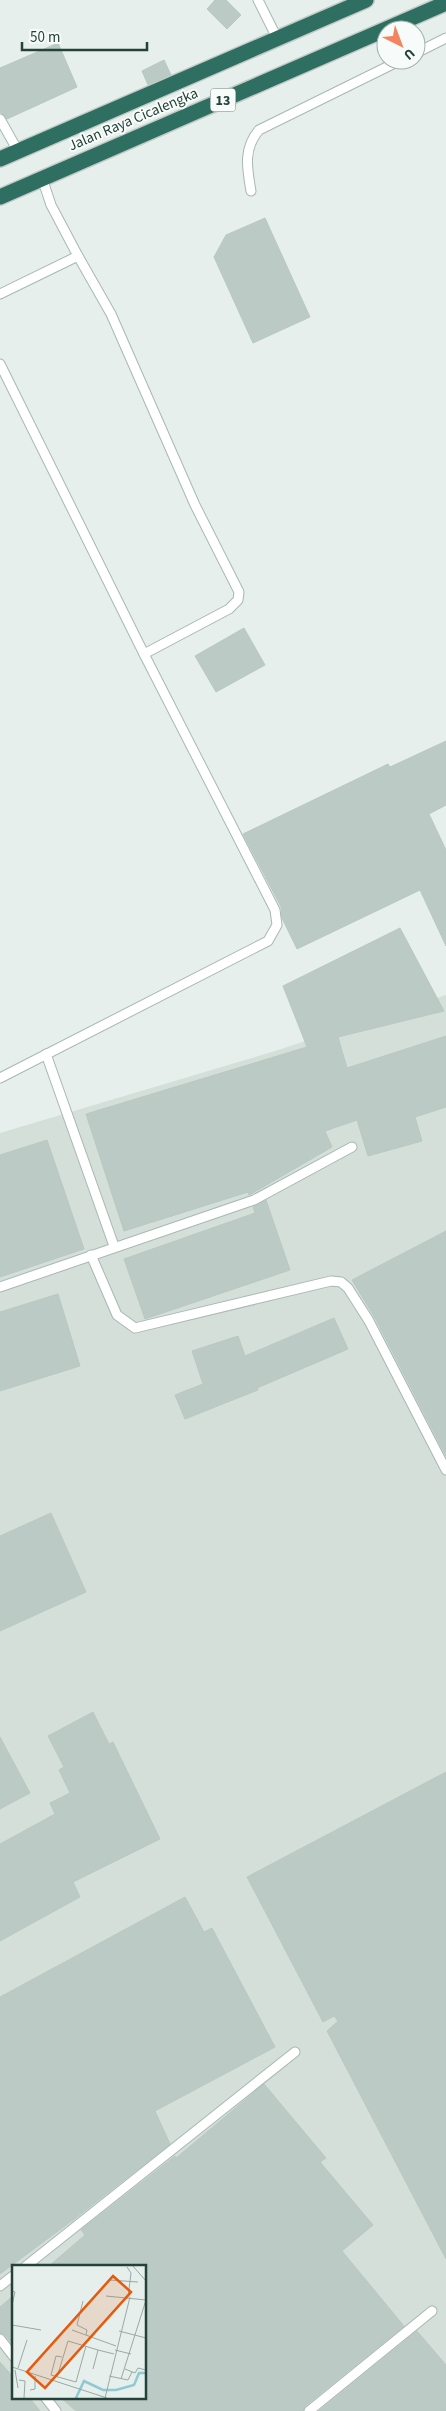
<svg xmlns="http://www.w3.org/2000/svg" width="446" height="2411" font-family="'Source Sans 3',sans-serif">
  <rect width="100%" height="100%" fill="#e6efeb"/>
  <!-- built -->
  <path fill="#d4dfda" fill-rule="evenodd" d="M 446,995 L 446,2411 L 0,2411 L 0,1133 L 272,1052 ZM 14,2266 L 145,2266 L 145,2397 L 14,2397 Z"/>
  <!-- building -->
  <g fill="#bbcac4" stroke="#b8c9c2">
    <polygon points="215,0 226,0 241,15 227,29 207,9"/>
    <polygon points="58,43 77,87 7,119 0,112 0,68"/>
    <polygon points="164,60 171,75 148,85 142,71"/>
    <polygon points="265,218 310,317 253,343 214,257 226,235"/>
    <polygon points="244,628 265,665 216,692 195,656"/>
    <polygon points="446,741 446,805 429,814 446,850 446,946 420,890 297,949 282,918 281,907 243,834 388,764 390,767"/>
    <polygon points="400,928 444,1011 338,1037 347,1068 446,1036 446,1107 415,1117 422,1141 368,1156 357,1120 325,1131 332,1147 251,1194 249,1195 248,1192 124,1231 86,1114 307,1047 283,986"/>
    <polygon points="47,1140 84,1249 0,1277 0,1155"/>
    <polygon points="266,1200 290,1270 145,1319 124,1259 255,1213 253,1207"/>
    <polygon points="446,1231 446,1456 375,1318 352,1280"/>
    <polygon points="58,1294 80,1366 0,1391 0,1312"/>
    <polygon points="334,1318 348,1349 257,1388 258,1390 185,1419 175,1395 203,1384 192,1351 238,1336 245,1356"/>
    <polygon points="51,1513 86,1592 0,1631 0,1536"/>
    <polygon points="93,1712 109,1744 113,1742 160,1839 73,1882 80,1897 0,1941 0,1844 55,1814 50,1803 70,1793 59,1770 64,1767 48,1736"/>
    <polygon points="0,1737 30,1793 0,1809"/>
    <polygon points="446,1772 446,2259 327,2031 338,2021 334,2016 323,2022 247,1877"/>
    <polygon points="185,1897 204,1932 212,1928 275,2047 155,2111 170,2144 73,2220 0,2274 0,1997"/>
    <polygon points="264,2084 326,2158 320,2162 373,2225 342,2251 404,2326 305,2406 303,2411 76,2411 60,2397 145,2397 145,2266 49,2266 85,2235 81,2230 175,2156 176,2158"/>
    <polygon points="14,2295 14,2346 5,2335 0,2333 0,2307"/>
    <polygon points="417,2331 446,2365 446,2411 319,2411"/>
    <polygon points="0,2362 14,2378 14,2397 29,2397 40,2411 0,2411"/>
  </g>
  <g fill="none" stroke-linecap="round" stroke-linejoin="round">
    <defs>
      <g id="lane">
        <polyline points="258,0 277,38"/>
        <polyline points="416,53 446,38"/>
        <polyline points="0,119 18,151"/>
        <polyline points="42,178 51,205 78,256"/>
        <path d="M 251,191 C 247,168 243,149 259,130 L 401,60"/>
        <polyline points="0,294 78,256 111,314 195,505 239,592 238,600 229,609 144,654"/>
        <polyline points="0,364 144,654 275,910 277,925 268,941 0,1078"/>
        <polyline points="46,1054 114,1246"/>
        <polyline points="91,1255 117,1315 135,1328 331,1281 341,1282 348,1288 369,1321 446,1470"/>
        <polyline points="0,1287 254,1200 352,1147"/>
        <polyline points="26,2266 295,2052"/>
        <polyline points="0,2286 14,2275"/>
        <polyline points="0,2339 14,2357"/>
        <polyline points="45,2397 56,2411"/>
        <polyline points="309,2411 432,2311"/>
      </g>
      <g id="highway">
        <polyline points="0,159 366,0"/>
        <polyline points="0,197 446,3"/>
      </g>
    </defs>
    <!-- lane casing -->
    <use href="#lane" stroke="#a8b8b2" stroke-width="11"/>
    <!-- highway casing -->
    <use href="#highway" stroke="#c2cac8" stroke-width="18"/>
    <!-- lane -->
    <use href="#lane" stroke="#fff" stroke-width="9"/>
    <!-- highway -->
    <use href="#highway" stroke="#2f6f62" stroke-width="15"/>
  </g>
  <g text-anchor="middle" stroke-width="4" stroke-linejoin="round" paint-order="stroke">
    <!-- shield labels -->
    <rect fill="#f7fbf9" stroke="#637a73" stroke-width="1" x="210.5" y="88.5" width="25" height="23" rx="4"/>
    <g font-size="14" font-weight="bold" fill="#24423a">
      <text x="223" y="105">13</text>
    </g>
    <!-- street labels -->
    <g font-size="15" fill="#24423a" stroke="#f7fbf9">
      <text transform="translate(133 119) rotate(-23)" y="5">Jalan Raya Cicalengka</text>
    </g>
  </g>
  <!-- overview -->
  <g transform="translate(12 2265)">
    <rect width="134" height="134" fill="#e6efeb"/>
    <path fill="none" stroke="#8ec9d4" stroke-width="2.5" d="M 64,133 L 72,116 L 91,125 L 104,125 L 122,120 L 127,108 L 134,108"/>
    <path fill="none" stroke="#98aaa4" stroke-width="1" d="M 120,0 L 134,16M 115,2 L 119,8 L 116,32M 98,15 L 126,17M 0,26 L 3,27 L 0,40M 94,31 L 134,35 L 109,114M 71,36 L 65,60 L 75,65 L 74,70M 0,60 L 29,65M 60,65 L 104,81M 107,66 L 134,73M 86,85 L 102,89M 103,85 L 119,89M 50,92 L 44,91 L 39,110 L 64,117 L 74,81M 0,102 L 95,133M 6,103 L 15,75M 113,104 L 123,108 L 126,103 L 134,105M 3,105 L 6,123M 97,111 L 116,115 L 120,107M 45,112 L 56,76 L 86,85 L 81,104M 7,115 L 13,116 L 12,133M 18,125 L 23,124 L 23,111M 93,133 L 118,32"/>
    <path fill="#e8590c" fill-opacity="0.15" stroke="#e8590c" stroke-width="2.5" d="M 101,11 L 119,27 L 33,123 L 15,107 Z"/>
    <rect width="134" height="134" fill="none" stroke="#24423a" stroke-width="2.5"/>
  </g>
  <!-- north arrow -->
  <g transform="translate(401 45) rotate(138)"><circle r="24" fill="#f7fbf9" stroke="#a3b1ad"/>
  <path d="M0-4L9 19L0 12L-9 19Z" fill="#f4845f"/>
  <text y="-8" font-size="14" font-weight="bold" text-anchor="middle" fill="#24423a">U</text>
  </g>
  <!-- scale -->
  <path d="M22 42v8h125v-8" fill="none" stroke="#24423a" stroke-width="2.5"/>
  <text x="30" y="42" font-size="15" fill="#24423a" stroke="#f7fbf9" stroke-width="4" paint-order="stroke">50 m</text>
</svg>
